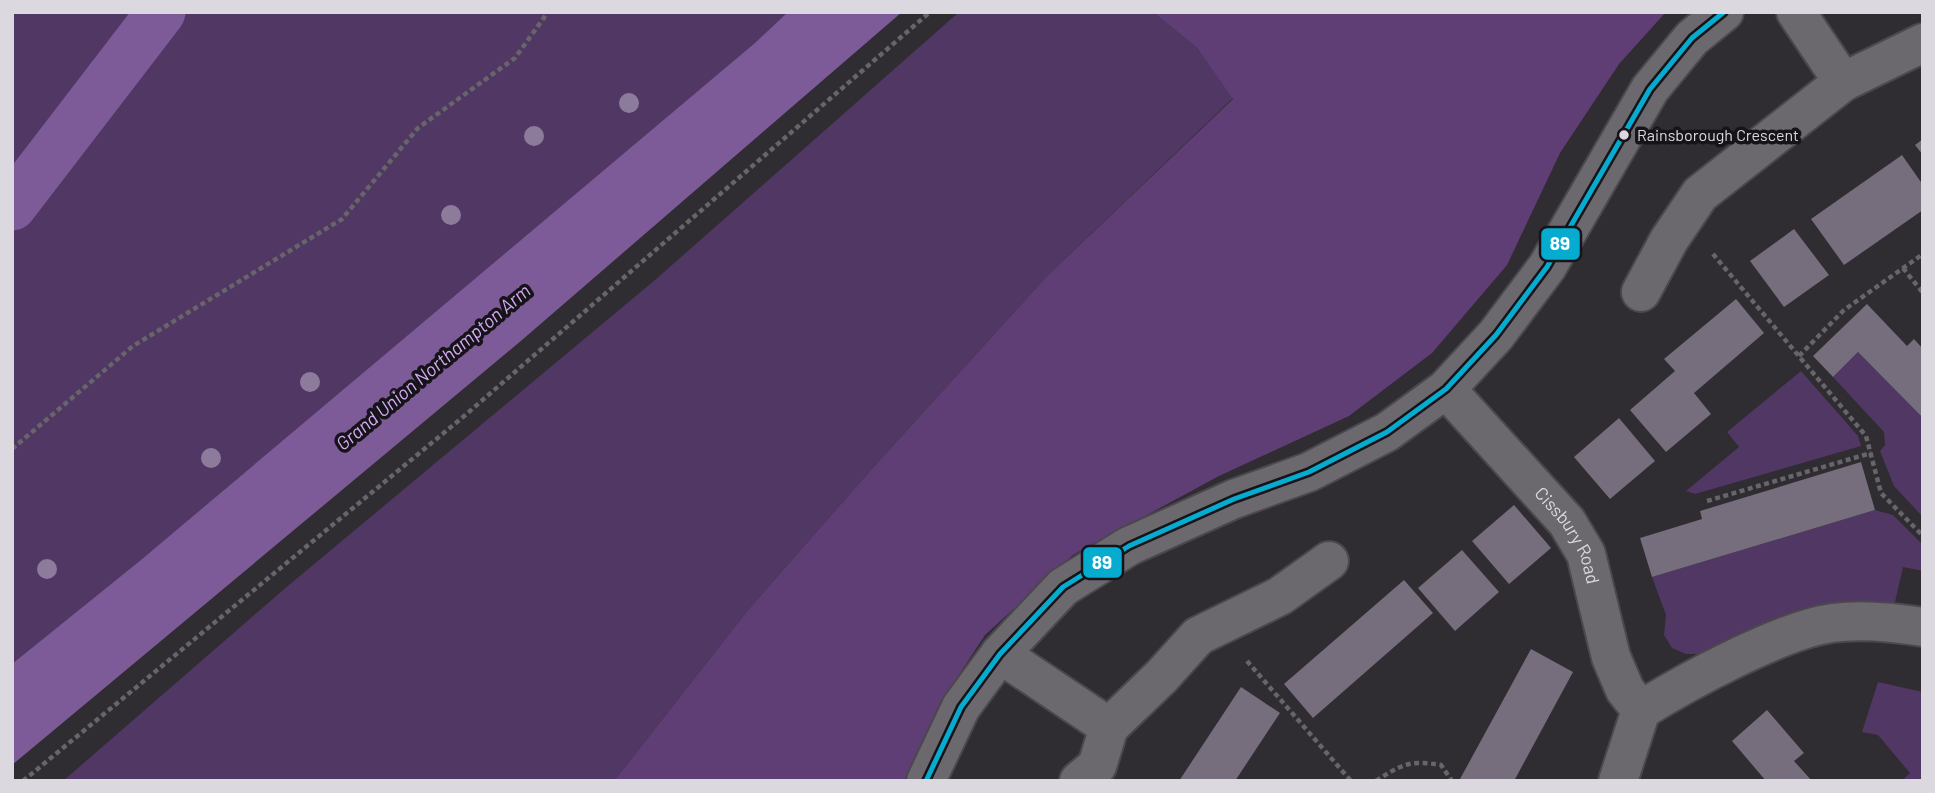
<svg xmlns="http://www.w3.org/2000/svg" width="1935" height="793" font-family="Barlow,sans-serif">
  <rect width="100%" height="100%" fill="#2f2c32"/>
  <!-- green -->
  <g fill="#513764">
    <polygon points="12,12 137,12 12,168"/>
    <polygon points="186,12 846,12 12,713 12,233"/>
    <polygon points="959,12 1153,12 1197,48 1233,98 1047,276 870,471 748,610 614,781 63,781 289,585 655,280"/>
    <polygon points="1858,352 1923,418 1923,517 1894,486 1880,451 1885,445 1884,432 1833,377"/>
    <polygon points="1801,371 1858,436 1861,446 1695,494 1686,491 1739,447 1727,432"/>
    <polygon points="1875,510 1893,515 1923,545 1923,571 1903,567 1895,602 1708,654 1686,654 1672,648 1664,635 1666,615 1652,577"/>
    <polygon points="1878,682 1923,692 1923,781 1902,781 1910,773 1878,735 1862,732"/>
  </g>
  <!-- forest -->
  <polygon fill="#5f3e75" points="1153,12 1666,12 1619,64 1560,153 1507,265 1432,353 1349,416 1219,476 1073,555 985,635 939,705 904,781 614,781 748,610 870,471 1047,276 1233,99 1197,48"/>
  <!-- water -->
  <polygon fill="#7d5b98" points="788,12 902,12 522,340 12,765 12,664 141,560 755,43"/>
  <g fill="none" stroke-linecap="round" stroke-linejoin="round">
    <!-- canal -->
    <polyline stroke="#7d5b98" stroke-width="49" points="12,206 161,12"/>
  </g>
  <!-- building -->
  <g fill="#766d7d">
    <polygon points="1923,139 1923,155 1915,145"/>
    <polygon points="1902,155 1923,185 1923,210 1844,265 1811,219"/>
    <polygon points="1794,229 1829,275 1784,307 1750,261"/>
    <polygon points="1736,299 1764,333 1694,393 1711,414 1666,452 1630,410 1675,371 1664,359"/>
    <polygon points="1867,304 1907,346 1914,339 1923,349 1923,418 1858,352 1833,377 1813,356"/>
    <polygon points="1619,418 1655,461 1610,499 1574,457"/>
    <polygon points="1861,462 1875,510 1652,577 1640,538 1702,519 1700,511"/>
    <polygon points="1514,505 1551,548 1509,584 1472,541"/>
    <polygon points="1462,550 1499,592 1455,631 1418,588"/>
    <polygon points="1404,580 1433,613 1313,718 1284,684"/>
    <polygon points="1531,649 1573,672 1514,781 1463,781 1460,779"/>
    <polygon points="1241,687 1280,713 1235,781 1179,781"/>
    <polygon points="1767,710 1804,753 1794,761 1812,781 1766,781 1732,741"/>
  </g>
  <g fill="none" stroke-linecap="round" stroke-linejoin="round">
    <defs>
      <g id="minor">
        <polyline points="1796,12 1843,82"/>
        <polyline points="1641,292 1669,240 1700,194 1843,82 1923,43"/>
        <path id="s1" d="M 1446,389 L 1567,522 L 1586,554 L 1611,657 L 1625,690 L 1641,710 L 1618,781"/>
        <polyline points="1000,654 1109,727"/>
        <path d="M 1641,710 C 1686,682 1781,630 1832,623 C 1861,619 1893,622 1923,627"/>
        <polyline points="926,781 961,707 1000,654 1063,587 1129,546 1234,499 1309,472 1387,432 1446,389 1496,335 1547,267 1650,89 1692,38 1724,12"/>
        <polyline points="1079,781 1097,766 1109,727 1162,676 1198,636 1280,596 1329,561"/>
      </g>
    </defs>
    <!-- minor casing -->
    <use href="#minor" stroke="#4b484d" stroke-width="42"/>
    <!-- path -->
    <g stroke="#68656a" stroke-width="4.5" stroke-dasharray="5 3.5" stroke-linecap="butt">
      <polyline points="1713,254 1866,436 1881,493 1923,536"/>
      <polyline points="1903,268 1923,293"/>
      <polyline points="1799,356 1844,310 1923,254"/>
      <polyline points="12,449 133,346 342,219 418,128 515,58 548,12"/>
      <polyline points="1707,501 1871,453"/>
      <polyline points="1247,661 1351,781"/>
      <polyline points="23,781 463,417 930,12"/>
      <path d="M 1376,781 C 1402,764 1410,760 1441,765 L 1452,781"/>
    </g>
    <!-- minor -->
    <use href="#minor" stroke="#6b686e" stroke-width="38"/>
    <defs>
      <polyline id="bus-1" points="926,781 961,707 1000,654 1063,587 1129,546 1234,499 1309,472 1387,432 1446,389 1496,335 1547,267 1650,89 1692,38 1724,12"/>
    </defs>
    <!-- bus-1 casing -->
    <use href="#bus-1" stroke="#161319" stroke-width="10"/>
    <!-- bus-1 -->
    <use href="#bus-1" stroke="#06acd0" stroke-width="5"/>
  </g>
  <!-- trees -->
  <g fill="#8d7b9c">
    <circle cx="629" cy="103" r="10"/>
    <circle cx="534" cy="136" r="10"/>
    <circle cx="451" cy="215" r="10"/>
    <circle cx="310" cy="382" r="10"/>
    <circle cx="211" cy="458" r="10"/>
    <circle cx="47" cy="569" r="10"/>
  </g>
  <!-- markers -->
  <circle fill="#dcd8e0" stroke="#161319" stroke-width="2.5" cx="1624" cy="135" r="6"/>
  <g text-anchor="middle" stroke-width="7" stroke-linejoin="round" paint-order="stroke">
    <!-- bus labels -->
    <g font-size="16" fill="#dcd8e0" stroke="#161319" text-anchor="start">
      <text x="1637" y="141">Rainsborough Crescent</text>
    </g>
    <!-- street labels -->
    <g font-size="18" fill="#dcd8e0" stroke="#161319">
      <text dy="6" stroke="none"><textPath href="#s1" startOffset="192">Cissbury Road</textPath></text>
    </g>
    <!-- water labels -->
    <g font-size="19" font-style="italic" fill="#d4abf4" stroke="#161319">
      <text transform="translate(433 367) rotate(-40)" y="7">Grand Union Northampton Arm</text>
    </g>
  </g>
  <g stroke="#161319" stroke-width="2.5">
    <rect x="1540" y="227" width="41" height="34" rx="7" fill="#06acd0"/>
    <rect x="1082" y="546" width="41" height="33" rx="7" fill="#06acd0"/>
  </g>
  <g font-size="19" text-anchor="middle" font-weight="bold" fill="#fff">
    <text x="1560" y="250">89</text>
    <text x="1102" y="569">89</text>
  </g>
  <!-- border -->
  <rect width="1935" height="793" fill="none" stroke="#dcd8e0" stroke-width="28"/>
</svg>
